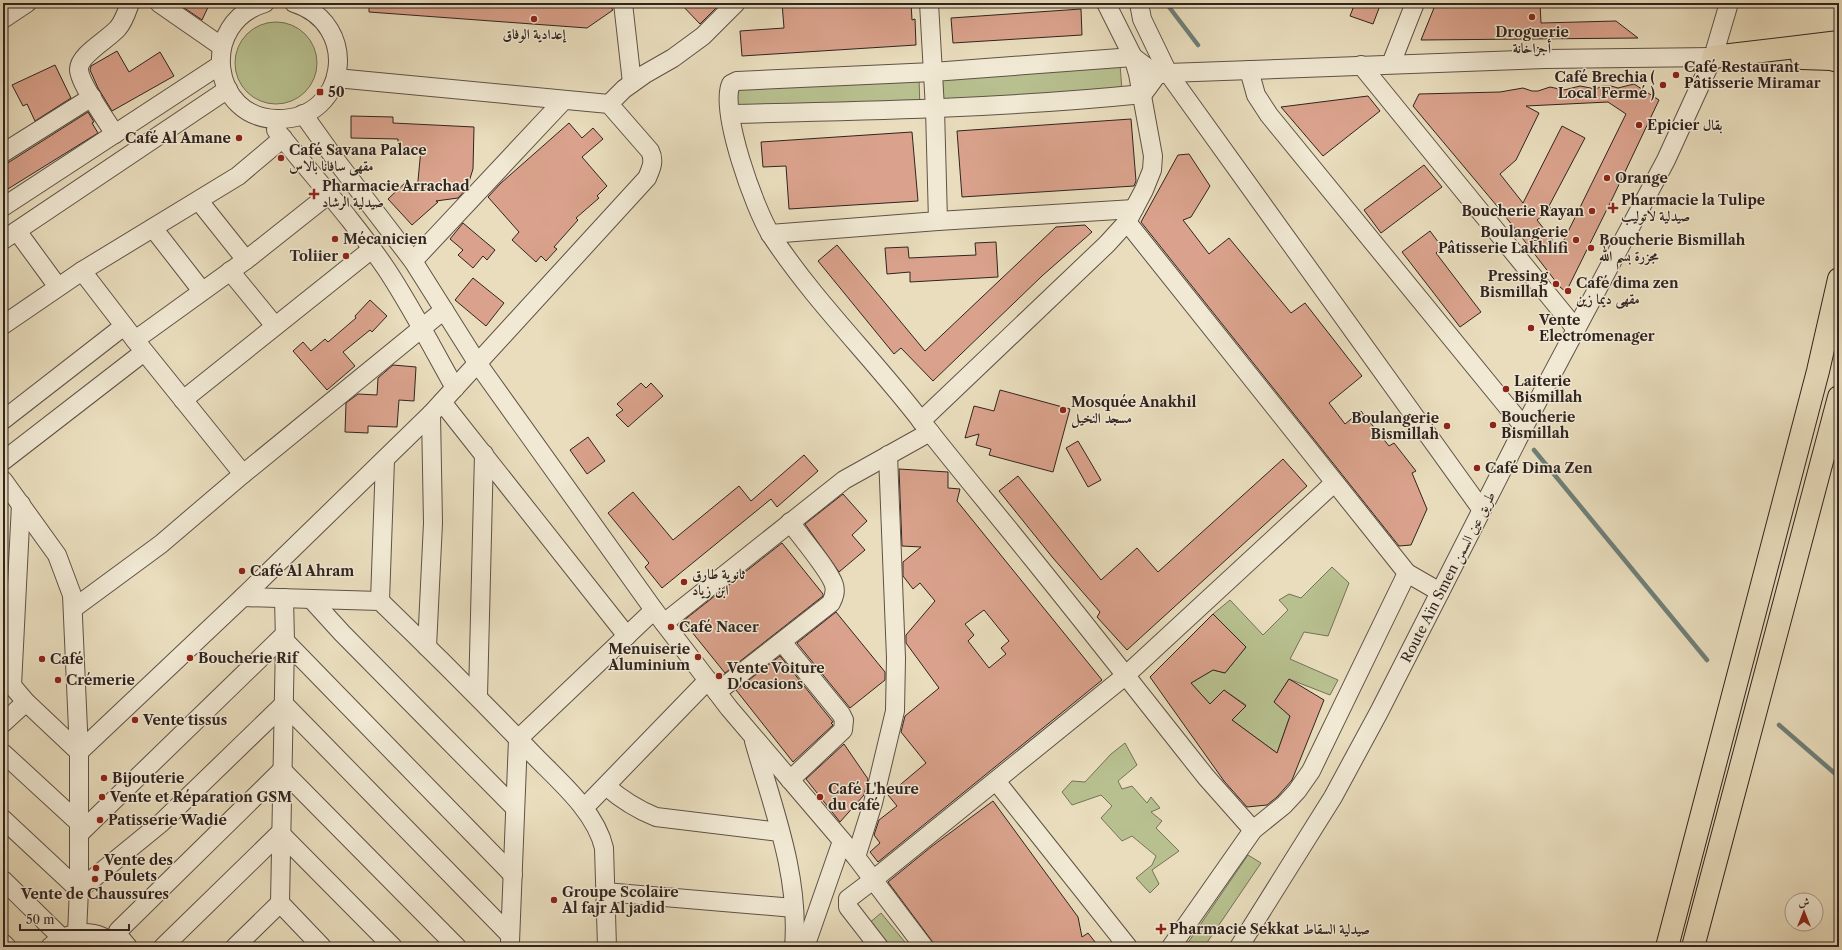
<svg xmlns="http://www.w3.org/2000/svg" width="1842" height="950" font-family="'Libre Caslon Text',Amiri,serif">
  <rect width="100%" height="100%" fill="#e9ddbd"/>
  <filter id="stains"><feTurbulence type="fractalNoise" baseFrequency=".005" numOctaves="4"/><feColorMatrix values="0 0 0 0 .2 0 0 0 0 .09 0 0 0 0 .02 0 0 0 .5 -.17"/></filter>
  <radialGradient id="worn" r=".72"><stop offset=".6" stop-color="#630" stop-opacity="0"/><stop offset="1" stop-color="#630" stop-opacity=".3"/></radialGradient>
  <!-- green -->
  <g fill="#b8c08f" stroke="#747258">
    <circle cx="276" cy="63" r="41"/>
    <polygon points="1120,64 1122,91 942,109 940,74"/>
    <polygon points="919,77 920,111 734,111 733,86"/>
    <polygon points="1332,567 1349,583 1328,636 1304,632 1290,659 1338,680 1330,695 1289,679 1274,702 1290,716 1277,753 1232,720 1246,705 1224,690 1210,704 1191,683 1213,670 1225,673 1246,647 1213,614 1230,600 1263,635 1288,610 1279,600 1289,594 1301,598"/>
    <polygon points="1125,743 1137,765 1118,781 1122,789 1132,786 1147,803 1151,797 1160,808 1151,812 1162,821 1156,828 1179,851 1152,870 1159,884 1150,893 1136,878 1152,865 1156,856 1132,836 1122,841 1101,818 1112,806 1101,795 1072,805 1062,792 1072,781 1085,782 1111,754"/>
    <polygon points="1248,855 1261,863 1204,947 1185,947"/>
    <polygon points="881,913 909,947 886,947 868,924"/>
  </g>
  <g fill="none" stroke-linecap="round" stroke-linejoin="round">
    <!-- stream -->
    <g stroke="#6e7f79" stroke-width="4.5">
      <polyline points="1166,3 1198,45"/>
      <polyline points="1534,450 1707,660"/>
      <polyline points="1779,725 1839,777"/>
    </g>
  </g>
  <!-- building -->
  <g fill="#daa28c" stroke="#302420" fill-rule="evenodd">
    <polygon points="177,3 210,3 202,20"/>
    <polygon points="369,3 608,3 613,10 587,28 369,12"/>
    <polygon points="680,3 712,3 716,8 700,24"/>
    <polygon points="782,3 911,3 912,20 915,19 916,45 742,56 740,31 784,28"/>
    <polygon points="1355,3 1381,3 1373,24 1350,16"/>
    <polygon points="1436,3 1540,3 1541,23 1616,21 1638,38 1421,40"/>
    <polygon points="1081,9 1082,35 953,43 951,18"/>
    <polygon points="117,51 129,72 160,52 174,76 112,111 98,88 90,70 91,66"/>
    <polygon points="55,65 71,98 35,121 27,104 23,106 12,85"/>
    <path d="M 1634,84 L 1659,100 L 1614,195 L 1566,292 L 1560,287 L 1502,212 L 1413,106 L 1419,94 L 1500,92 L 1523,88 L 1532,91 L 1538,91 L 1550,87 L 1564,90 L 1580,86 L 1596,89 L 1602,86 L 1611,86 L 1618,88 ZM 1608,102 L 1626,114 L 1557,254 L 1552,239 L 1537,220 L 1551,209 L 1549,206 L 1585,138 L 1562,126 L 1523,203 L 1500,174 L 1516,160 L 1539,113 L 1526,106 Z"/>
    <polygon points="1368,96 1380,111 1323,156 1281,107"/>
    <polygon points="88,112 94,122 92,123 98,133 3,192 3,166"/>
    <polygon points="351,116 393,117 393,123 474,127 473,169 467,188 458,198 436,201 438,202 412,225 388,199 407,181 417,191 421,149 398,148 398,139 351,138"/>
    <polygon points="1131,119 1136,181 1134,186 962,197 957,131"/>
    <polygon points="569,123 582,138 593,128 603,139 582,157 607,186 597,196 599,198 576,218 578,220 554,247 557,249 546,261 541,256 536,262 512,240 519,232 488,197 501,183"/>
    <polygon points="912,132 918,201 789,209 786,166 763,167 761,142"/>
    <polygon points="1189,154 1210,186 1191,217 1183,220 1209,254 1229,238 1291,313 1305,303 1362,376 1329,403 1345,424 1361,411 1389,446 1394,443 1416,471 1412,473 1427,509 1411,545 1399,546 1141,222 1178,155"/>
    <polygon points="1424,165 1442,187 1381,233 1364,210"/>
    <polygon points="463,223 495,250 487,260 483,256 473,268 458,255 463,250 450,239"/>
    <polygon points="1085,225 1092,232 1042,276 933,381 901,348 894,354 818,261 837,245 925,351 1056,227"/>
    <polygon points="1430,231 1442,247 1436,253 1481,312 1460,327 1402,252"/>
    <polygon points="996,242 998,277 910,282 910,272 887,274 885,248 908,247 909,258 930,257 976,255 975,243"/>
    <polygon points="473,278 504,303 486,326 455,300"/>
    <polygon points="370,300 387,316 372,332 370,330 343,352 355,366 327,390 293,351 303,342 311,351 325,339 328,342 356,318 355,316"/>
    <polygon points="393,365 416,367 414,401 399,400 397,427 368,426 368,433 345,432 346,403 358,394 377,395 378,378"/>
    <polygon points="641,383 646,388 651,383 663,396 628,427 616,415 623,410 617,404"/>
    <polygon points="1000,390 1070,409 1053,472 989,455 991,449 976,445 979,434 965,438 974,406 994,411"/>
    <polygon points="588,437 605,461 587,474 570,450"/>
    <polygon points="1078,441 1101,480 1088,487 1066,448"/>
    <polygon points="804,455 818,471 777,507 771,499 662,588 645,567 649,563 608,513 633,492 673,540 739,486 751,501"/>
    <polygon points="1283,459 1307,486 1127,650 1097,617 1100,612 1053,558 999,491 1018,476 1101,580 1137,548 1158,572"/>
    <path d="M 899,469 L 948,472 L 948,488 L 960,489 L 957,501 L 1102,680 L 878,862 L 870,852 L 880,843 L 874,835 L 879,820 L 897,806 L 888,795 L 926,763 L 901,732 L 905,716 L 939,688 L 906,643 L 906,635 L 935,601 L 920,583 L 913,589 L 903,576 L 903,562 L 921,547 L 902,546 ZM 984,610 L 1009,641 L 1001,648 L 1006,654 L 989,668 L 968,641 L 974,635 L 965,624 Z"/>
    <polygon points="843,494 867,521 852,535 865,550 839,572 805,524"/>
    <polygon points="782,543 823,594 823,596 725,673 683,621"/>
    <polygon points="836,612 885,672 885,680 850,708 797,643"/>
    <polygon points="1213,614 1246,647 1225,673 1213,670 1191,683 1210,704 1224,690 1246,706 1232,720 1277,753 1290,716 1274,702 1289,679 1324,700 1292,780 1277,797 1267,805 1247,807 1224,781 1150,677"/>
    <polygon points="780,656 833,722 831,723 833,725 793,762 736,690"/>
    <polygon points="844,744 868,779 864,795 840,822 806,779"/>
    <polygon points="993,801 1078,917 1082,937 1088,933 1099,947 934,947 932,941 888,882 931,847"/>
  </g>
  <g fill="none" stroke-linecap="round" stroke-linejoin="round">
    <defs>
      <g id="minor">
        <polyline points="159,3 221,46"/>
        <path d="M 265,3 C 199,22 210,119 278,119 C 348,120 361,24 294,3"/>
        <polyline points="623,3 632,83"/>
        <polyline points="929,3 935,109 938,221"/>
        <polyline points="1139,3 1142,19 1168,73 1482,510"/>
        <polyline points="3,19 27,3"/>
        <polyline points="1391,64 1415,3"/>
        <polyline points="1361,65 1576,329"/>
        <polyline points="1249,70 1256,95 1269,115 1524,427"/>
        <path d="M 1157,75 L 1133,57 L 933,72 L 737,81 L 731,84 C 719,110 755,210 771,235 C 815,302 873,358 922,422 C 958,468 996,513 1032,558 C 1091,631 1148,704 1206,777 L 1253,830"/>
        <polyline points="609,104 624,89 645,74 673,58 703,36 736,3"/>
        <polyline points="303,114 338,163 413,261 478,364 654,610 729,708 856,857 924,947"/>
        <path d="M 730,114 C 868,111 1005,108 1143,94 L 1157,75 L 1168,73 L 1545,59 L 1713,57"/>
        <path d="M 276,130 C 313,176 354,221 387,270 C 412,308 433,349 455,388"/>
        <path d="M 115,134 C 106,120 80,84 79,70 C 78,55 109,39 118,28 C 124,21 127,11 130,3"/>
        <polyline points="3,153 92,97"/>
        <polyline points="199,201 246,260"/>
        <polyline points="3,207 220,65"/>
        <polyline points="1127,222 1407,573 1440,592"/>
        <polyline points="153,228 202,291"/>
        <polyline points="17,231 58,287"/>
        <polyline points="770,234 938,221 1134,209"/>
        <polyline points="3,240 228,89"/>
        <polyline points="413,261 564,100"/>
        <polyline points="82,271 135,340 243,474"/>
        <polyline points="230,271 275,326"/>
        <polyline points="3,325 82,271 238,176 283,138"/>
        <polyline points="135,340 246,260 328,195"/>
        <polyline points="183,400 372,249"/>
        <polyline points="442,402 627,636"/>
        <polyline points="3,420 124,326"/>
        <polyline points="921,421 1107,244 1127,222 1144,190 1152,170 1153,156 1138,74 1133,57 1106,3"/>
        <polyline points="3,461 144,352"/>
        <polyline points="3,480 57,555 72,595 79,752 79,890 77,933"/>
        <path d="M 243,597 L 380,601 C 430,649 479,698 528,749 C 554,777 595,809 604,848 L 607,947"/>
        <polyline points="284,598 285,641 280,903 322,947"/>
        <polyline points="311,599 342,633 514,807"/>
        <polyline points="380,601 385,460"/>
        <polyline points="74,608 161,544 243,474 444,310"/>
        <polyline points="664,623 844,480 930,432"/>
        <polyline points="285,641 513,875"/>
        <polyline points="782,642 841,714 844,720 843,730 790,780"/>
        <polyline points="427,647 433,523 431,414"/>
        <path d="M 3,675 L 26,702 L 79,752 L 243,597 L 431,414 L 647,178 C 651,169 655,161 650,151 L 609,104 L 336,78"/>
        <polyline points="12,686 21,504"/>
        <path d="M 717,692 L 831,603 C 834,597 836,592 834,585 C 830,571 800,536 790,522"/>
        <polyline points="478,696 484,454"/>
        <polyline points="3,723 26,702"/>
        <path d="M 754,741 C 773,808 800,876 794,947"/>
        <polyline points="3,753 79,823"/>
        <polyline points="996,781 1128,947"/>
        <path d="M 606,786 C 622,800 636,809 656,817 L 780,832"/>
        <polyline points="584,808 708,680"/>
        <polyline points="3,819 79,890 161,823 284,704 510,935"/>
        <polyline points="79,834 284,635"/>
        <polyline points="856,857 873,803 895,711 896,658 888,455"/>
        <polyline points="3,880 62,938"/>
        <polyline points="605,892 794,908"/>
        <polyline points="510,942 518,739 654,610"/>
        <polyline points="3,943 7,947"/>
        <path d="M 50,947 C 69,929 98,928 117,947"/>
        <polyline points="128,947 118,935 118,931 282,770 457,947"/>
        <polyline points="163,947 280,833 393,947"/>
        <polyline points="235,947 280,903"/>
        <polyline points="805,947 842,841"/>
        <polyline points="879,947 848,907 848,899 873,880 1125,676 1334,483"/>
        <polyline points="1171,947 1253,830 1284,805 1297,791 1311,771 1407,573"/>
        <polyline points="1239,947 1333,797 1379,712 1524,427 1666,160 1713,57 1729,3"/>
      </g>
      <g id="highway">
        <polyline points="1713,57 1839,42"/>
        <polyline points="1802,58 1831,59 1839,61"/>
        <polyline points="1667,947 1818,371 1839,279"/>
        <polyline points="1693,947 1839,397"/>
      </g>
    </defs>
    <!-- minor casing -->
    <use href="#minor" stroke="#5e5247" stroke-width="20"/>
    <!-- highway casing -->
    <use href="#highway" stroke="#302420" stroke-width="24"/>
    <!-- minor -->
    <use href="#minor" stroke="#f1e9d4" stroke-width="18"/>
    <!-- highway -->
    <use href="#highway" stroke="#e9ddbd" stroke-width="22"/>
  </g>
  <!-- markers -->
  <g fill="#8f2418" stroke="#f1e9d4" stroke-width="1.5">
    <circle cx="1532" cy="17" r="4"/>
    <circle cx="534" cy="19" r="4"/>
    <circle cx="1676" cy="75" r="4"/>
    <circle cx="1663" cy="85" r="4"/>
    <rect x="316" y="88" width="8" height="8" rx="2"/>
    <circle cx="1639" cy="125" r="4"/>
    <circle cx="239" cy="138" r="4"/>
    <circle cx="281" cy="158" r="4"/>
    <circle cx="1607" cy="178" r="4"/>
    <path d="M312 188h4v4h4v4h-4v4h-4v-4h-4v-4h4z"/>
    <path d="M1611 202h4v4h4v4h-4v4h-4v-4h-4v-4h4z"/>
    <circle cx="1592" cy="211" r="4"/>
    <circle cx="335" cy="239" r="4"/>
    <circle cx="1576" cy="240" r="4"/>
    <circle cx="1591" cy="248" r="4"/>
    <circle cx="346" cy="256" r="4"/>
    <circle cx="1556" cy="284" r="4"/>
    <circle cx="1568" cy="291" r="4"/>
    <circle cx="1531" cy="328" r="4"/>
    <circle cx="1506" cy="389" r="4"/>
    <circle cx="1063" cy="410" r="4"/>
    <circle cx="1493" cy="425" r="4"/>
    <circle cx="1447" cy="426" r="4"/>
    <circle cx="1477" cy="468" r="4"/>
    <circle cx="242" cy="571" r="4"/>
    <circle cx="684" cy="582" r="4"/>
    <circle cx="671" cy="627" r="4"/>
    <circle cx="698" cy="657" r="4"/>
    <circle cx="190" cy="658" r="4"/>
    <circle cx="42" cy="659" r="4"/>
    <circle cx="719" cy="676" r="4"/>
    <circle cx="58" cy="680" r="4"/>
    <circle cx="135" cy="720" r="4"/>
    <circle cx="104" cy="778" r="4"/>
    <circle cx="102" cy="797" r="4"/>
    <circle cx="820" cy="797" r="4"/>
    <circle cx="100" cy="820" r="4"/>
    <circle cx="96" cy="868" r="4"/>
    <circle cx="95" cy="879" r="4"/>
    <circle cx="554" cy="900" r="4"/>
    <path d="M1159 923h4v4h4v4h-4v4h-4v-4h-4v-4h4z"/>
  </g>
  <g text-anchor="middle" stroke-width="3" stroke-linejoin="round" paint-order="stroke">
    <!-- poi labels -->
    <g font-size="14" font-weight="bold" fill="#302420" stroke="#f1e9d4" text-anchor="start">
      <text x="1532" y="37" text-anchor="middle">Droguerie<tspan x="1532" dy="16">أجزاخانة</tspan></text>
      <text x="534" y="39" text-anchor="middle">إعدادية الوفاق</text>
      <text x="1684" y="72">Café Restaurant<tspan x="1684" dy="16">Pâtisserie Miramar</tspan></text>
      <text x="1655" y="82" text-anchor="end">Café Brechia (<tspan x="1655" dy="16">Local Fermé )</tspan></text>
      <text x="328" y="97">50</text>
      <text x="1647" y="130">Epicier بقال</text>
      <text x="231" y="143" text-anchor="end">Café Al Amane</text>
      <text x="289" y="155">Café Savana Palace<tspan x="289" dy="16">مقهى سافانا بالاس</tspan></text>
      <text x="1615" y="183">Orange</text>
      <text x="322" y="191">Pharmacie Arrachad<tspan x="322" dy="16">صيدلية الرشاد</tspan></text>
      <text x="1621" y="205">Pharmacie la Tulipe<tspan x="1621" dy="16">صيدلية لاتوليب</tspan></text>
      <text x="1584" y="216" text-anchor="end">Boucherie Rayan</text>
      <text x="1568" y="237" text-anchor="end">Boulangerie<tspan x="1568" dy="16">Pâtisserie Lakhlifi</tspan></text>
      <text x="343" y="244">Mécanicien</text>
      <text x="1599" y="245">Boucherie Bismillah<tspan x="1599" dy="16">مجزرة بسم الله</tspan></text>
      <text x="338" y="261" text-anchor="end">Toliier</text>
      <text x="1548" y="281" text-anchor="end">Pressing<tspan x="1548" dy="16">Bismillah</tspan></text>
      <text x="1576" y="288">Café dima zen<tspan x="1576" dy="16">مقهى ديما زين</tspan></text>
      <text x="1539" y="325">Vente<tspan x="1539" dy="16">Electromenager</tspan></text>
      <text x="1514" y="386">Laiterie<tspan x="1514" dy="16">Bismillah</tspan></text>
      <text x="1071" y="407">Mosquée Anakhil<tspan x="1071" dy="16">مسجد النخيل</tspan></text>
      <text x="1501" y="422">Boucherie<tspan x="1501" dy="16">Bismillah</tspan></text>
      <text x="1439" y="423" text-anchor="end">Boulangerie<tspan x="1439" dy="16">Bismillah</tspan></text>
      <text x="1485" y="473">Café Dima Zen</text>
      <text x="250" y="576">Café Al Ahram</text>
      <text x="692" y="579">ثانوية طارق<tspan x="692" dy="16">ابن زياد</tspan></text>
      <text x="679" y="632">Café Nacer</text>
      <text x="690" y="654" text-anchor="end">Menuiserie<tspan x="690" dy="16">Aluminium</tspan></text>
      <text x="198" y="663">Boucherie Rif</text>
      <text x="50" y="664">Café</text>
      <text x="727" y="673">Vente Voiture<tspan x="727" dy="16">D'ocasions</tspan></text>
      <text x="66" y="685">Crémerie</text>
      <text x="143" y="725">Vente tissus</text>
      <text x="112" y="783">Bijouterie</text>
      <text x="828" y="794">Café L'heure<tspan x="828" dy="16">du café</tspan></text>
      <text x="110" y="802">Vente et Réparation GSM</text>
      <text x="108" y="825">Patisserie Wadie</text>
      <text x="104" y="865">Vente des<tspan x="104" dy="16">Poulets</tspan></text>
      <text x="562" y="897">Groupe Scolaire<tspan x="562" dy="16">Al fajr Al jadid</tspan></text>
      <text x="95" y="899" text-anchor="middle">Vente de Chaussures</text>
      <text x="1169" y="934">Pharmacie Sekkat صيدلية السقاط</text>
    </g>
    <!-- street labels -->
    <g font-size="14" fill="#302420" stroke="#f1e9d4">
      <text transform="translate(1448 577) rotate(-63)" y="5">Route Aïn Smen طريق عين السمن</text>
    </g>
  </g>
  <!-- margin -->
  <rect width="1842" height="950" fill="none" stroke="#e9ddbd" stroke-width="16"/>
  <rect x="4" y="4" width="1834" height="942" fill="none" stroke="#302420" stroke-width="2"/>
  <rect x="8" y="8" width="1826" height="934" fill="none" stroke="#302420"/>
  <!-- north arrow -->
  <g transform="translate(1804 912)"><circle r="19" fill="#f1e9d4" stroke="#a49a8c"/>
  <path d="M0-3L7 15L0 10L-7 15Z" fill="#8f2418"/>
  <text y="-6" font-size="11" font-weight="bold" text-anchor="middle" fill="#302420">ش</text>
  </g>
  <!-- scale -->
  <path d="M20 924v6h109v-6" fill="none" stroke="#302420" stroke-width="2"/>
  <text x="26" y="924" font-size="12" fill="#302420" stroke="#f1e9d4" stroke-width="3" paint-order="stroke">50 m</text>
  <rect width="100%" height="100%" filter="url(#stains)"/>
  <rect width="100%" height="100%" fill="url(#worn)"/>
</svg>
